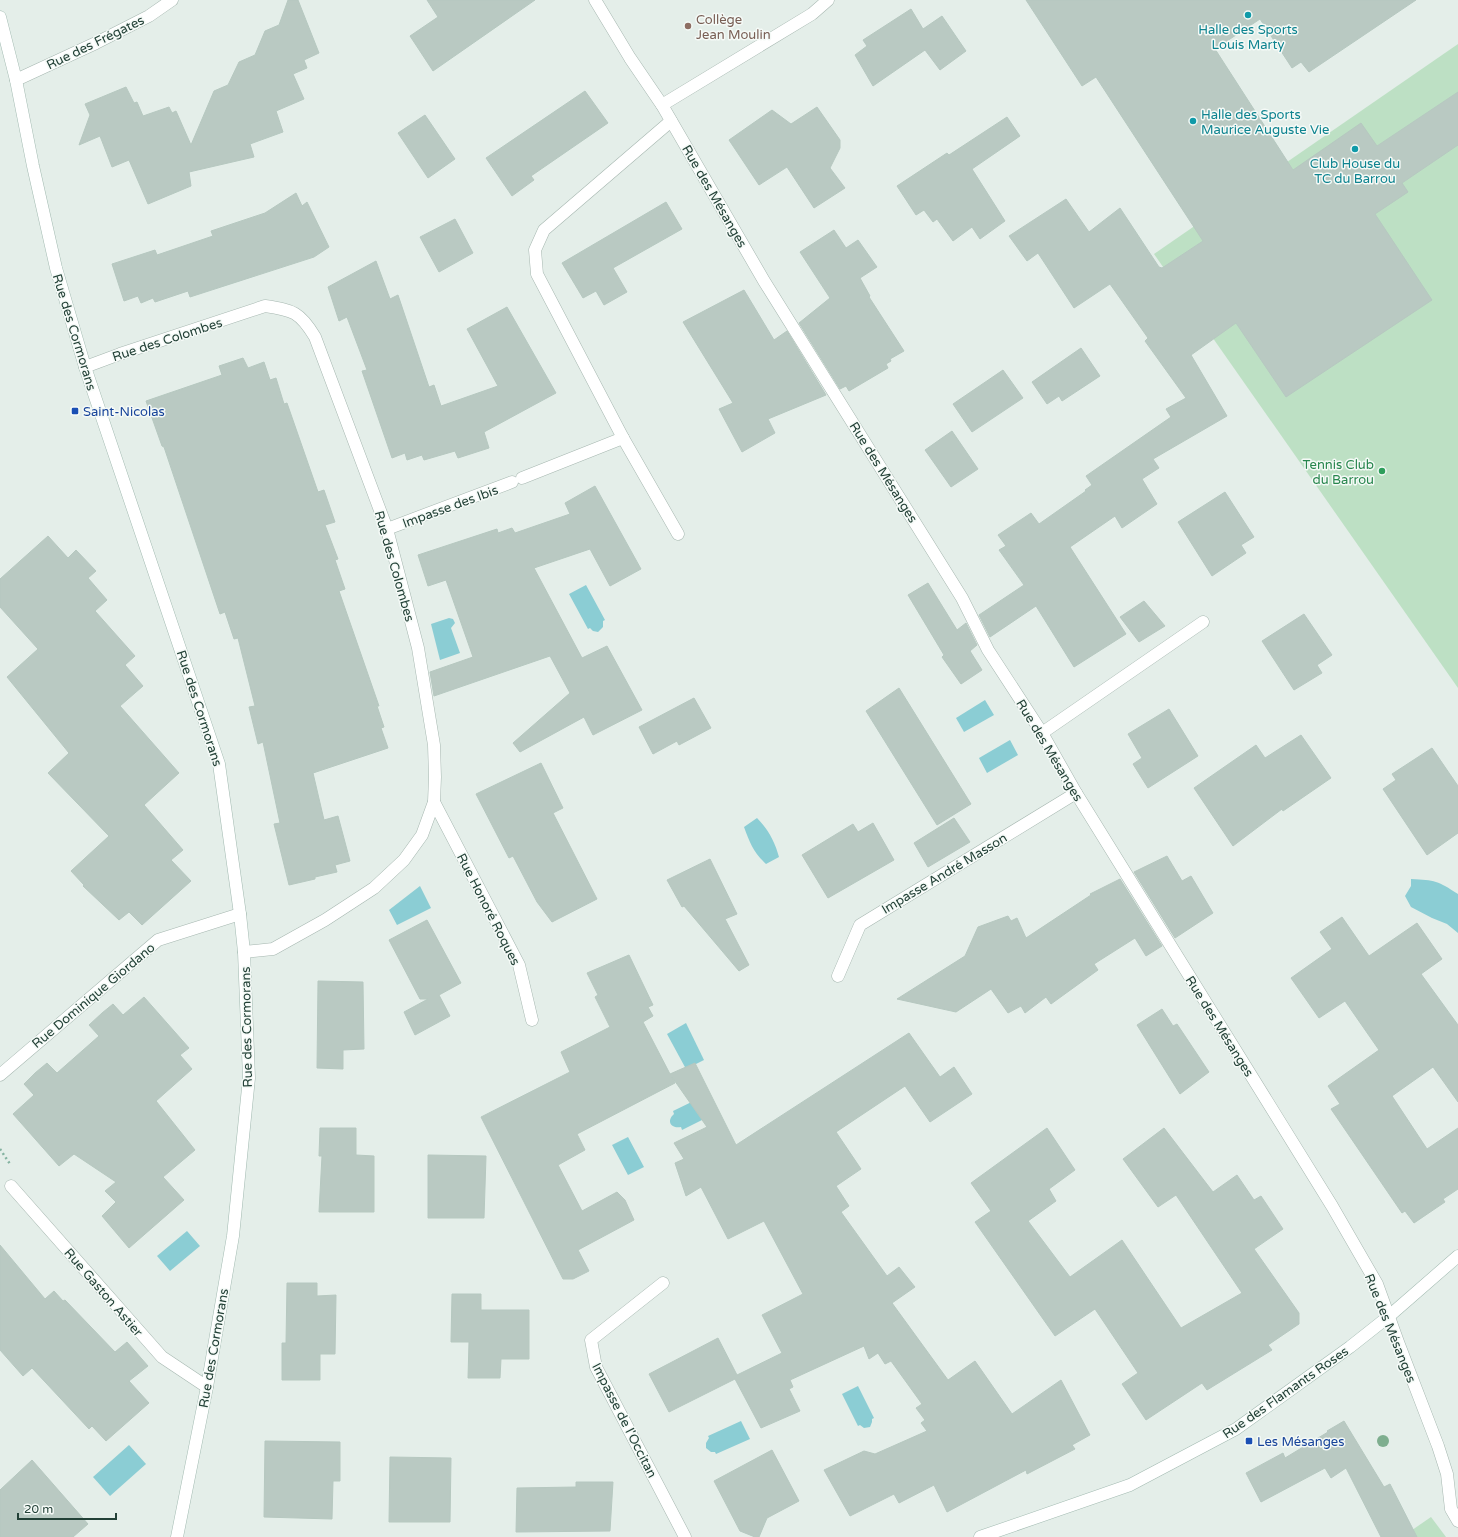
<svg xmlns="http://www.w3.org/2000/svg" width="1458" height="1537" font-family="'Varela Round',sans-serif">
  <rect width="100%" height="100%" fill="#e4eee9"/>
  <!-- green -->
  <g fill="#bde0c4">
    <polygon points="1458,44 1458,688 1154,254"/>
    <polygon points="1431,1517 1446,1537 1402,1537"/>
  </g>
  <!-- water -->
  <g fill="#8bcdd4">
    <polygon points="586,585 605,620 603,621 603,627 598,632 593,631 590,628 588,629 569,594"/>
    <polygon points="449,618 453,619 455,623 451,628 460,653 440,660 431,624"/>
    <polygon points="985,700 994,715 964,732 956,718"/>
    <polygon points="1010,740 1018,755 987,773 979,758"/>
    <path d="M 757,818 C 768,829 775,842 779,857 L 766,864 C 753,852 750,843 744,827 Z"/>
    <path d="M 1411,879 C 1435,880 1438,881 1458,894 L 1458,933 L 1447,924 L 1432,918 L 1411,907 L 1405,896 L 1411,886 Z"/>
    <polygon points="420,886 431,908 397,925 389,910"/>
    <polygon points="686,1023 704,1060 686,1069 667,1034"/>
    <path d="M 708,1094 L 716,1113 L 682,1130 L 681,1127 C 671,1129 666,1121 674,1114 L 673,1111 Z"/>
    <polygon points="628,1137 644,1167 628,1175 612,1145"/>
    <polygon points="187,1231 200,1246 170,1271 157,1256"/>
    <polygon points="858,1386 874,1418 872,1419 872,1422 870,1427 864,1428 860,1425 858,1426 842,1394"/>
    <polygon points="741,1421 750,1439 716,1454 715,1452 711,1452 706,1448 706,1443 709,1438 708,1436"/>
    <polygon points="129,1445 146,1464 110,1496 93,1477"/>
  </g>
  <!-- building -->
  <g fill="#b9c9c2" stroke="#b6c8c0">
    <polygon points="288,0 298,0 319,53 304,60 307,68 293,74 304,99 276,111 283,132 250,144 254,157 189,172 191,186 148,204 129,160 112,167 100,136 79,145 90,115 85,104 126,87 134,103 137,102 143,116 169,107 172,113 176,111 191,145 214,91 228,85 239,62 255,55 265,31 279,25"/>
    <polygon points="427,0 535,0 433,71 410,36 438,17"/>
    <polygon points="1026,0 1416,0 1309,72 1301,62 1292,68 1260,19 1215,49 1293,170 1361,123 1377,146 1458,92 1458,145 1402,183 1408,192 1375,214 1432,300 1286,397 1236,323 1191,355 1227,416 1153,459 1159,468 1142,479 1157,504 1122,528 1115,516 1070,547 1126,634 1074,667 1036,606 990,637 979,615 1024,585 999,550 1006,546 998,535 1031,513 1039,524 1086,491 1085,490 1092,485 1086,476 1171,417 1166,409 1186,398 1145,341 1148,338 1110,284 1074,308 1038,253 1027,261 1009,236 1066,199 1089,232 1120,208 1159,267 1162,268 1203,241 1096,77 1082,86"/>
    <polygon points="911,9 923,29 942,16 966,51 940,70 925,50 873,86 855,55 867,46 863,40"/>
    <polygon points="585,91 608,123 531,176 534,180 512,196 486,158"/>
    <polygon points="817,107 840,140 840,148 830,168 845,188 814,208 787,167 759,185 729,140 772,110 791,124"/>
    <polygon points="425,115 455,159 428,178 398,133"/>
    <polygon points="1007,117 1020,136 972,169 1005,221 980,239 972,227 953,241 937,219 933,222 924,210 916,215 897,186 947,153 949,155"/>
    <polygon points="296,193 302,206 307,202 329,247 314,257 190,297 188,291 155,302 153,298 141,303 138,296 124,301 112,264 155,250 157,255 213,236 211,231 265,213"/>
    <polygon points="666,202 682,229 613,268 627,292 604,305 596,291 583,298 562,263"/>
    <polygon points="455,219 473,253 439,272 420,237"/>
    <polygon points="834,230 846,248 858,240 877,267 860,278 870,296 869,297 904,351 890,359 891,361 886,364 888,368 849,391 846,386 840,389 799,323 830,298 800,252"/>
    <polygon points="376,261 390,299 398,295 429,387 434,385 441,406 498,386 467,329 507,307 556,393 484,432 489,448 458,458 455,451 424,460 422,455 407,460 405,453 392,458 362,371 367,370 347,317 339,321 328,287"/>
    <polygon points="744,290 774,340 787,331 826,395 768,419 775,433 742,452 719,409 733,403 683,322"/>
    <polygon points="1081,348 1100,376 1062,401 1059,396 1047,404 1032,382"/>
    <polygon points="243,358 248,368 264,362 270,380 276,378 284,404 287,403 318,492 324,490 335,522 325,525 338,559 335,560 345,589 339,591 379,706 377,706 384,727 381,728 388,748 313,773 324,820 338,816 350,861 335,865 337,872 315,877 315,879 289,885 274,824 280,823 263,742 258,744 249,707 255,706 238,638 234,639 225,612 220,614 164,447 162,446 146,401 222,375 219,366"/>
    <polygon points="1003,370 1023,398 972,432 953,404"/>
    <polygon points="952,431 978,469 951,487 925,450"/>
    <polygon points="595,486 641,569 610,586 590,549 534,568 582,658 607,646 642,710 593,735 584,717 520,752 513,743 570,693 550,656 434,696 430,672 473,657 446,580 428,586 418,555 497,529 498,533 512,528 515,533 570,514 565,503"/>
    <polygon points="1225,492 1254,537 1241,545 1246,553 1212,576 1178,522"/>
    <polygon points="48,536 68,558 76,550 96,571 88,578 107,600 95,611 135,656 125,665 143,686 120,706 179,773 144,805 183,850 171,860 191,881 142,925 129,912 119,920 83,886 84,885 71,871 109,836 48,773 69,753 7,677 38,649 0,607 0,579"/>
    <polygon points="928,583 957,630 966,623 977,645 970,651 982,670 961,684 942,657 944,655 908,595"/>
    <polygon points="1144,601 1165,626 1139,642 1120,617"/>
    <polygon points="1304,614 1332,655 1317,665 1322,673 1294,690 1262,641"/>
    <polygon points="899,688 971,804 937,825 866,711"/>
    <polygon points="694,698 711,728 679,745 677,741 653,754 639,727"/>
    <polygon points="1169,709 1198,756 1148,788 1133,764 1142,758 1128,734"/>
    <polygon points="1301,735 1331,778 1283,811 1282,809 1233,846 1194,788 1256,745 1265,758"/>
    <polygon points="1432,748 1458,786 1458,833 1427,855 1383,789 1396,780 1392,774"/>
    <polygon points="541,763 563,808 553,813 597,899 552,922 537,902 513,856 509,858 476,794"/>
    <polygon points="954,818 970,842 928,867 914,843"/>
    <polygon points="873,823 894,860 828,898 802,855 853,824 858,832"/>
    <polygon points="1167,856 1182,881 1191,876 1213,913 1175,938 1134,872"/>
    <polygon points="710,859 737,914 725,919 749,965 739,971 684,906 682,907 667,880"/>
    <polygon points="1120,879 1162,946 1146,956 1135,938 1094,964 1098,970 1051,1004 1046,997 1025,1013 1021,1006 1008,1013 991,989 956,1012 897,999 965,956 978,927 1008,916 1011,921 1017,918 1026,938 1091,895 1090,894"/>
    <polygon points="1342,917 1369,956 1417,923 1442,959 1421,974 1458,1025 1458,1102 1433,1067 1392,1096 1427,1149 1458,1128 1458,1189 1443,1199 1445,1202 1414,1223 1405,1211 1402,1213 1331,1109 1340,1104 1328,1086 1379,1050 1345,1001 1319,1018 1291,978 1332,949 1320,932"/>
    <polygon points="427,920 461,983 439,995 450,1016 415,1035 404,1012 428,999 420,999 389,940"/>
    <polygon points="629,955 653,1005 648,1007 653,1016 643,1022 670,1074 695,1063 736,1145 909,1033 940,1077 954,1067 972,1094 930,1122 905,1086 836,1132 861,1169 836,1186 849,1206 841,1212 887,1276 899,1267 915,1287 892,1303 948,1380 975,1361 1012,1414 1061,1380 1090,1435 1072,1445 1075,1449 1027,1474 1026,1470 947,1512 934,1485 899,1503 894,1494 850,1516 824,1470 864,1451 875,1454 927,1431 921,1423 925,1420 916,1408 922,1404 891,1361 885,1364 878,1353 869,1359 864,1346 790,1380 793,1387 789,1389 800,1411 761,1428 735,1379 669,1412 649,1374 718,1338 737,1375 782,1353 762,1315 803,1294 764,1221 728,1239 701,1187 686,1196 675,1163 684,1159 674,1143 707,1127 672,1077 675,1083 577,1134 585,1150 558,1165 582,1211 617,1192 625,1200 634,1220 578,1250 589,1271 573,1279 563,1279 481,1117 570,1072 561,1052 610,1027 595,997 598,995 587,973"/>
    <polygon points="318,981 363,982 364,1049 343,1050 343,1069 317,1068"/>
    <polygon points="144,997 189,1048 180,1055 192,1069 156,1101 195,1150 163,1177 184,1200 129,1248 102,1216 116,1202 105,1191 116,1182 74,1154 59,1166 13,1114 34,1095 24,1084 35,1073 47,1063 57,1073 99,1036 89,1025 102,1013 113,1004 123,1015"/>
    <polygon points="1162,1009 1173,1026 1177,1024 1209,1072 1180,1094 1137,1025"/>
    <polygon points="320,1128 356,1128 356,1155 374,1156 374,1212 319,1212 322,1156 319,1156"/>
    <polygon points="1047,1128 1075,1170 1049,1189 1056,1201 1028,1221 1070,1277 1122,1240 1181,1328 1242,1293 1176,1195 1158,1207 1123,1159 1164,1128 1213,1192 1237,1175 1254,1200 1261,1196 1283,1229 1254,1249 1299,1313 1299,1324 1268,1345 1272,1350 1207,1390 1202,1383 1146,1420 1122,1384 1138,1373 1095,1309 1055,1336 975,1222 991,1211 971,1183"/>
    <polygon points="428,1155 486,1156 484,1218 428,1218"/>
    <polygon points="0,1245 45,1299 54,1291 63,1301 65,1300 115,1352 127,1342 148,1366 129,1381 149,1403 106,1441 92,1426 89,1429 32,1368 23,1376 0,1350"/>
    <polygon points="287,1283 317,1283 317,1296 336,1295 335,1354 320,1354 320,1380 282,1380 282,1343 286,1343"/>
    <polygon points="452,1294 481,1294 481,1310 529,1310 529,1359 501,1359 500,1378 468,1378 469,1342 451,1342"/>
    <polygon points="1344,1421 1384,1487 1390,1484 1417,1537 1381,1537 1346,1468 1331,1478 1325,1468 1261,1502 1246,1473 1283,1453 1285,1458 1328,1432 1327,1431"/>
    <polygon points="265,1441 340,1442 340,1481 333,1481 332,1519 264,1517"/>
    <polygon points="772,1450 799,1501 767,1518 759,1537 755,1537 740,1531 714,1481"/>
    <polygon points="390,1457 451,1458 450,1522 389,1522"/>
    <polygon points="32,1460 88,1524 73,1537 0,1537 0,1490"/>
    <polygon points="576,1482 613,1482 610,1531 516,1532 517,1488 576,1487"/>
  </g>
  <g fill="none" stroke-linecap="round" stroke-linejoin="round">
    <defs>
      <polyline id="lane" points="1042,733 1203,622"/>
      <g id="street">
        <polyline points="595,0 630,58 662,105 764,281 962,598 988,650 1042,733 1076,793 1332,1206 1377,1284 1398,1342 1438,1446 1447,1474 1451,1509 1458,1521"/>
        <polyline points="16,80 96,43 149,16 172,0"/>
        <polyline points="662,105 812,14 828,0"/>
        <polyline points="671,121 544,230 535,250 537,274 623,438 678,534"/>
        <path d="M 85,367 L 120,354 L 265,306 C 293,310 300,312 315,337 L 387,529 L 418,648 L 434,745 L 435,777 L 434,802 L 422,835 L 404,860 L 374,888 L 325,920 L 273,949 L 244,952"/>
        <polyline points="522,478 623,438"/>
        <polyline points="387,529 512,482"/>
        <polyline points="434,802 519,965 532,1020"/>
        <polyline points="838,976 860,925 1076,793"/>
        <polyline points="0,1075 158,940 240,914"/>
        <polyline points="11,1186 162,1357 207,1387"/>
        <polyline points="663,1283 591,1340 596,1367 685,1537"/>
      </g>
      <g id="secondary">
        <polyline points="0,17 16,80 33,166 56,268 85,367 219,764 240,914 244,952 249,1078 233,1236 207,1387 177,1537"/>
        <polyline points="980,1537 1130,1485 1236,1429 1350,1347 1388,1317 1458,1256"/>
      </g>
    </defs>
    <!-- lane casing -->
    <use href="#lane" stroke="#a6b7b0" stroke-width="13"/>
    <!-- street casing -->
    <use href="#street" stroke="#a6b7b0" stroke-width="13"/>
    <!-- secondary casing -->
    <use href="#secondary" stroke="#a2bab1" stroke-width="13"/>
    <!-- path -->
    <polyline stroke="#84b3a1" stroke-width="2.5" stroke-dasharray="2 3" stroke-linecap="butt" points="0,1149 10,1164"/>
    <!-- lane -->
    <use href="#lane" stroke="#fff" stroke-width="12"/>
    <!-- street -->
    <use href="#street" stroke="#fff" stroke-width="12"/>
    <!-- secondary -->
    <use href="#secondary" stroke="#fff" stroke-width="12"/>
  </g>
  <!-- trees -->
  <circle fill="#7eae8f" cx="1383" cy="1441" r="6"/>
  <!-- markers -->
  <g fill="#0f9aa8" stroke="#f5faf7" stroke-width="1.5">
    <circle cx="1248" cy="15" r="4"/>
    <circle cx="1193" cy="121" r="4"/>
    <circle cx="1355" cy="149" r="4"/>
  </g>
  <circle fill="#8d6e63" stroke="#f5faf7" stroke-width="1.5" cx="688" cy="26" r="4"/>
  <g fill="#1a4fb4" stroke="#f5faf7" stroke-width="1.5">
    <rect x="71" y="407" width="8" height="8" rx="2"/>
    <rect x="1245" y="1437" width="8" height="8" rx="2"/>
  </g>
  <circle fill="#2e9e5b" stroke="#f5faf7" stroke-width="1.5" cx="1382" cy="471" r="4"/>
  <g text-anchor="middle" stroke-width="3" stroke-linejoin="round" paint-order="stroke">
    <!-- education labels -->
    <g font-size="13" fill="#785e54" stroke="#f5faf7" text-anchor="start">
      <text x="696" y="24">Collège<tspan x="696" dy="15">Jean Moulin</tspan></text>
    </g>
    <!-- culture labels -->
    <g font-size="13" fill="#0d838f" stroke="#f5faf7">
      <text x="1248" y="34">Halle des Sports<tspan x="1248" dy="15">Louis Marty</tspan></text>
      <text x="1201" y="119" text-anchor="start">Halle des Sports<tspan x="1201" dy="15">Maurice Auguste Vie</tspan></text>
      <text x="1355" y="168">Club House du<tspan x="1355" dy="15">TC du Barrou</tspan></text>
    </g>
    <!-- street labels -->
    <g font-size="13" fill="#234137" stroke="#f5faf7">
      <text transform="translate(95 42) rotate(-26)" y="5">Rue des Frégates</text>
      <text transform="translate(715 196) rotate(60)" y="5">Rue des Mésanges</text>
      <text transform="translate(75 332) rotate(73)" y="5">Rue des Cormorans</text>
      <text transform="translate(167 339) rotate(-18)" y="5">Rue des Colombes</text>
      <text transform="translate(884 472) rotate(58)" y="5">Rue des Mésanges</text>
      <text transform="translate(450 506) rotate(-20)" y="5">Impasse des Ibis</text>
      <text transform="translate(395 566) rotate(74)" y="5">Rue des Colombes</text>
      <text transform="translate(200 708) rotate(72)" y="5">Rue des Cormorans</text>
      <text transform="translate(1050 750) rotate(59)" y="5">Rue des Mésanges</text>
      <text transform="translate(944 873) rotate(-31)" y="5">Impasse André Masson</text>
      <text transform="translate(489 909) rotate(63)" y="5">Rue Honoré Roques</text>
      <text transform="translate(93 995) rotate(-40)" y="5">Rue Dominique Giordano</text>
      <text transform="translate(1220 1026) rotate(58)" y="5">Rue des Mésanges</text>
      <text transform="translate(246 1027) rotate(-91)" y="5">Rue des Cormorans</text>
      <text transform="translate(104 1292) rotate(49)" y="5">Rue Gaston Astier</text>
      <text transform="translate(1391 1328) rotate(68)" y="5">Rue des Mésanges</text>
      <text transform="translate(213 1348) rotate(-80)" y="5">Rue des Cormorans</text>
      <text transform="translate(1285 1392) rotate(-35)" y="5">Rue des Flamants Roses</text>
      <text transform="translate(625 1420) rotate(63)" y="5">Impasse de l'Occitan</text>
    </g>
    <!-- transit labels -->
    <g font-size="13" fill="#164399" stroke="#f5faf7" text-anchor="start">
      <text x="83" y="416">Saint-Nicolas</text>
      <text x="1257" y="1446">Les Mésanges</text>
    </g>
    <!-- leisure labels -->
    <g font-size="13" fill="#27864d" stroke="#f5faf7" text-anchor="end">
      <text x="1374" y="469">Tennis Club<tspan x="1374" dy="15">du Barrou</tspan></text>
    </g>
  </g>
  <!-- scale -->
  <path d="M18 1513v6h98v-6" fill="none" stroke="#234137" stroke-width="2"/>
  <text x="24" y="1513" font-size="12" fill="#234137" stroke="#f5faf7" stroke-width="3" paint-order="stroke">20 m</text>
</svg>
